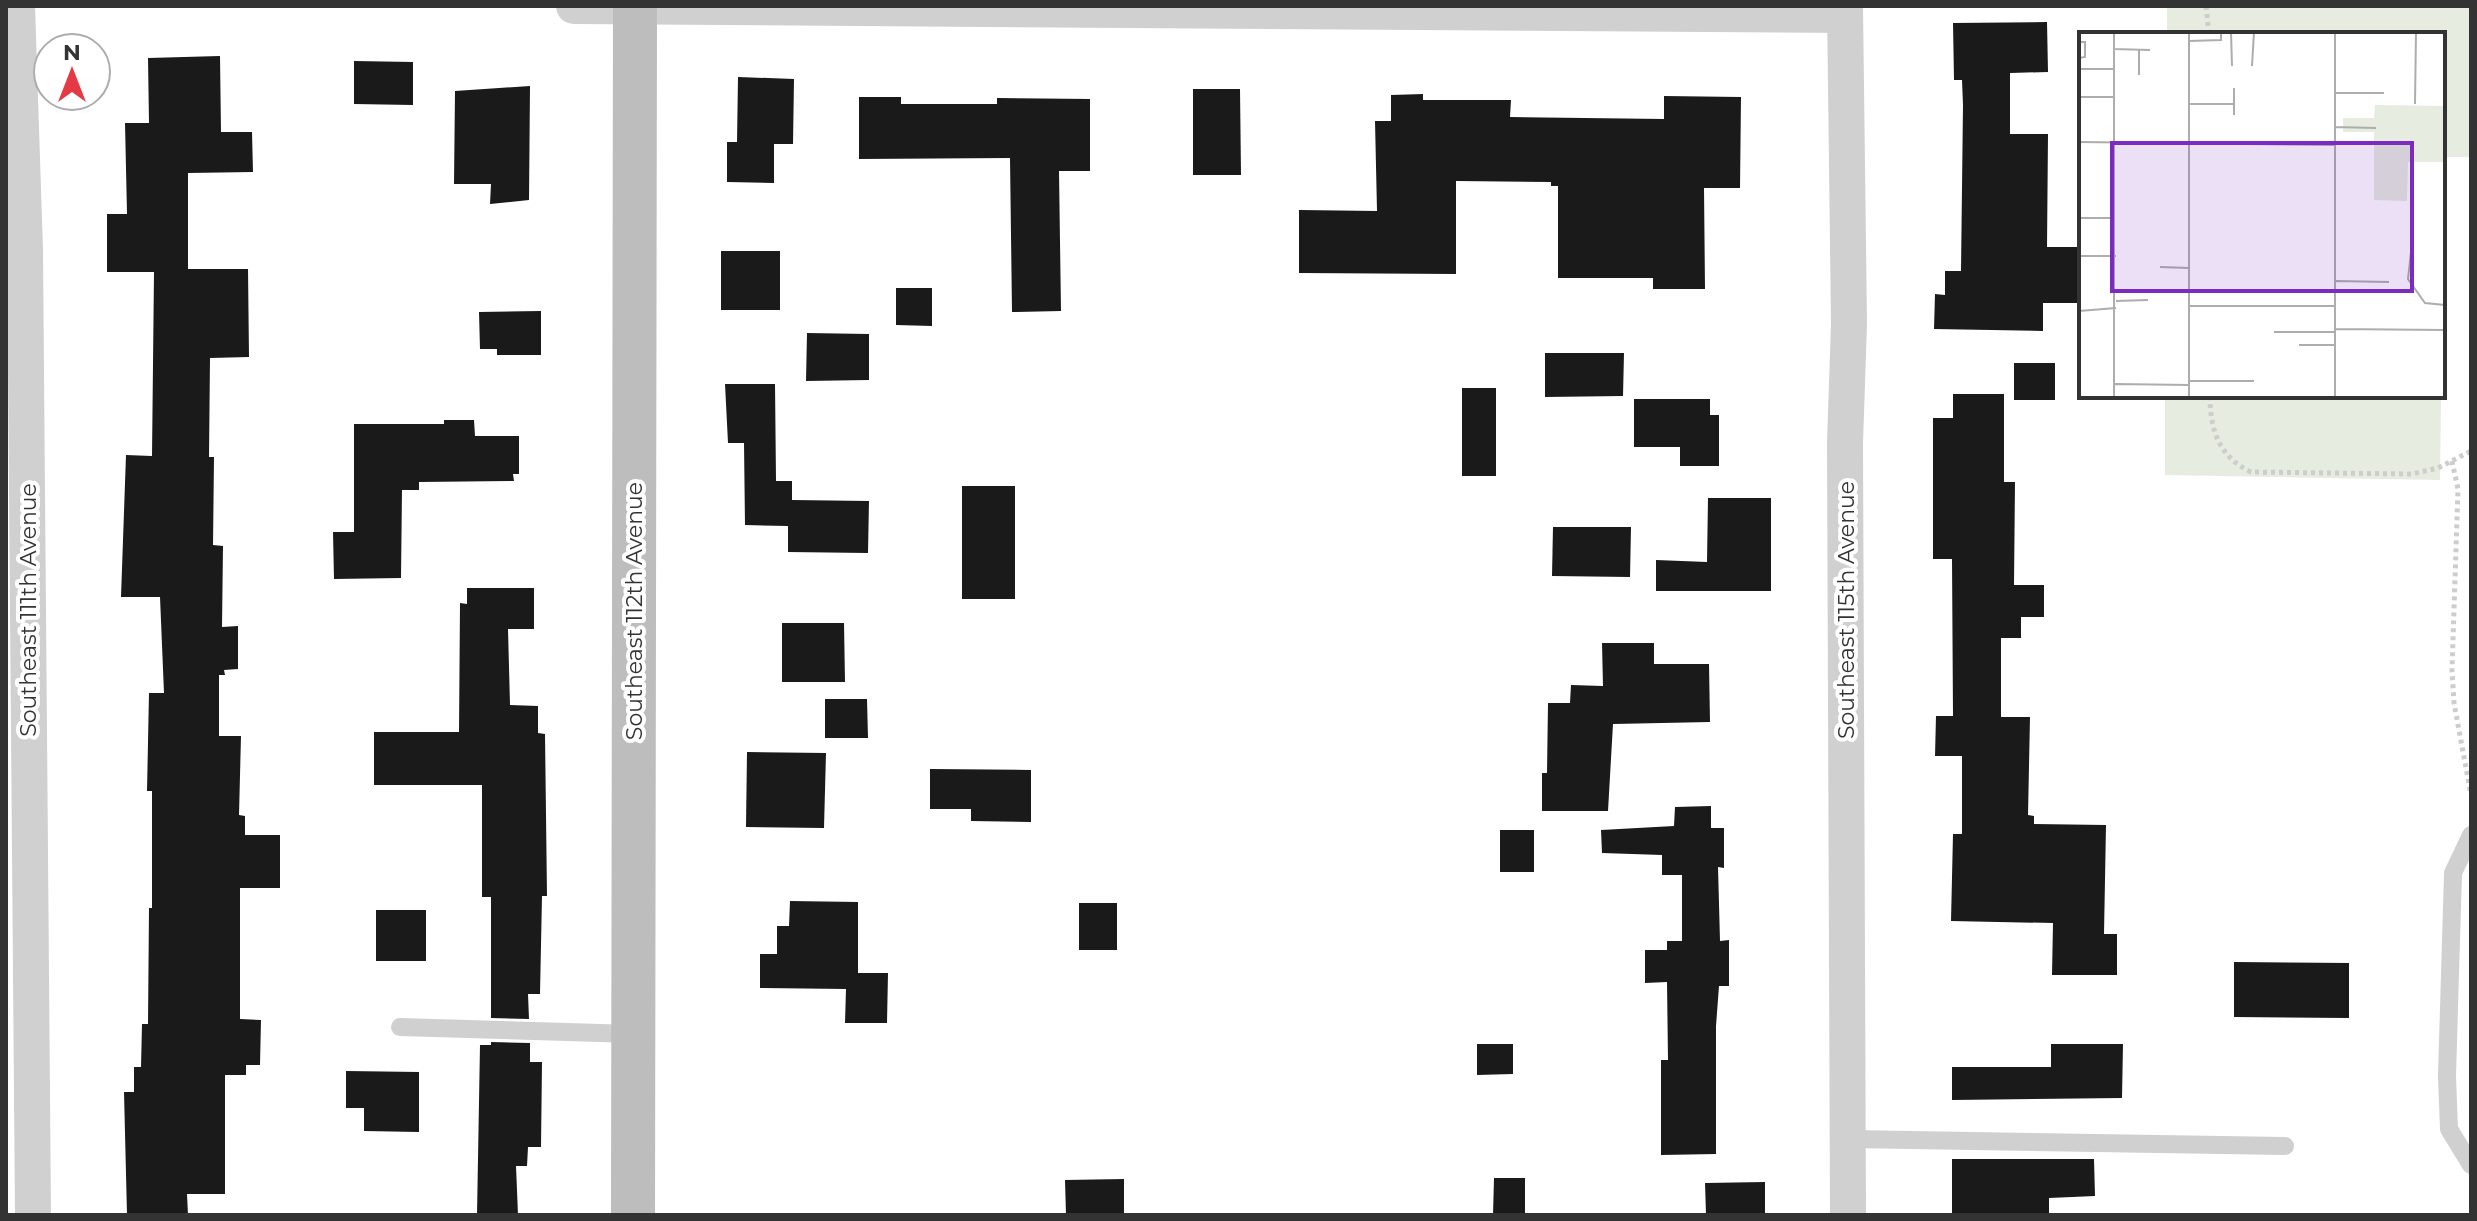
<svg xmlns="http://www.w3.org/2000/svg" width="2477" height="1221" font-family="Montserrat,sans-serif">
  <rect width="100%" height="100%" fill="#fff"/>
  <!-- green -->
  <g fill="#e6ecdf">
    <polygon points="2167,6 2471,6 2471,157 2445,157 2443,293 2443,34 2167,34"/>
    <polygon points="2165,396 2441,396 2440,480 2165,475"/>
  </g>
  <!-- building -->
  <g fill="#1a1a1a">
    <polygon points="2047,22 2048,72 2010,73 2010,134 2048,134 2047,247 2081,247 2081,303 2043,303 2043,331 1934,329 1935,294 1945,295 1945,271 1961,271 1963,105 1962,80 1954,80 1953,23"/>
    <polygon points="220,56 221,132 252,132 253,172 188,173 188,269 248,269 249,357 210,358 209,457 214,457 213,545 223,546 222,627 238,626 238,669 224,670 225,675 219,675 219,736 241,736 239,815 245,816 245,835 280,835 280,888 240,888 240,1019 261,1020 260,1065 246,1065 246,1075 225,1075 225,1194 187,1194 188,1215 127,1215 124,1092 134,1092 134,1067 141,1067 142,1024 148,1024 149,908 152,908 152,791 147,791 149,693 164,693 160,597 121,597 126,455 152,456 154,272 107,272 107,214 127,214 125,123 149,123 148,58"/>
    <polygon points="354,61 413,62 413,105 354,104"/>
    <polygon points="738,77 794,79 793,144 774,144 774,183 727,182 727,142 737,142"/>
    <polygon points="530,86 529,200 490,204 491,184 454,184 455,91"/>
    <polygon points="1193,89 1240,89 1241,175 1193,175"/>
    <polygon points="1423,94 1423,100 1511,100 1510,117 1664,119 1664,96 1741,97 1740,188 1704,188 1705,289 1653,289 1653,278 1558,278 1558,186 1551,186 1551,182 1456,181 1456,274 1299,273 1299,210 1377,211 1375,121 1391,121 1391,95"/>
    <polygon points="859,97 901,97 901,104 997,104 997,98 1090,99 1090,171 1059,171 1061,311 1012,312 1010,158 859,159"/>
    <rect x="721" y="251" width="59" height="59"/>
    <polygon points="896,288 932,288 932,326 896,325"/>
    <polygon points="541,311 541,355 497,355 497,349 480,349 479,312"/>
    <polygon points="807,333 869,334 869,380 806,381"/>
    <polygon points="1545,353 1624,353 1623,396 1545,397"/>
    <rect x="2014" y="363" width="41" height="37"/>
    <polygon points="725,384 775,384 776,481 792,481 792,500 869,501 868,553 788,552 788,526 745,525 744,443 728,443"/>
    <rect x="1462" y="388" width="34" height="88"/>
    <polygon points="1953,394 2004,394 2004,482 2015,482 2014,585 2044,585 2044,617 2021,617 2021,638 2001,638 2001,717 2030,717 2028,815 2034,816 2034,824 2106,825 2104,934 2117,934 2117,975 2052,975 2053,923 1951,921 1953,834 1962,834 1962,756 1935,756 1936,716 1953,716 1952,559 1933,559 1933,418 1953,418"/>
    <polygon points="1634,399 1710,399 1710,415 1719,415 1719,466 1680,466 1680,447 1634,447"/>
    <polygon points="444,420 474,420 475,436 519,436 519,474 513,474 514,481 419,482 419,490 402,490 401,578 334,579 333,532 354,532 354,424 444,424"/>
    <rect x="962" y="486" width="53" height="113"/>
    <polygon points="1708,498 1771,498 1771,591 1656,591 1656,560 1707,562"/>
    <polygon points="1553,527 1631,527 1630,577 1552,576"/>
    <polygon points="467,588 534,588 534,629 508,629 510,705 538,706 538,733 545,734 547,896 542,896 540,994 528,994 529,1019 491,1018 491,897 482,897 482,785 374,785 374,732 459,732 460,603 467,604"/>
    <polygon points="782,623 844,623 845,682 782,682"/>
    <polygon points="1602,643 1654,643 1654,664 1709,664 1710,722 1613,724 1608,811 1542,811 1542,773 1547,773 1548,703 1570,703 1571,685 1603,686"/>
    <polygon points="825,699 867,699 868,738 825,738"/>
    <polygon points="747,752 826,753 824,828 746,827"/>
    <polygon points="930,769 1031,770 1031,822 971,821 971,809 930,809"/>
    <polygon points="1711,806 1711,828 1724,828 1724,868 1718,867 1720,941 1729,940 1729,986 1719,986 1716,1026 1716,1154 1661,1155 1661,1060 1668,1060 1667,982 1645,983 1645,950 1667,950 1667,941 1682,941 1682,875 1662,875 1662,855 1602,853 1601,830 1674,826 1675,807"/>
    <rect x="1500" y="830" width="34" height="42"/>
    <polygon points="790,901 858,902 858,973 888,973 887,1023 845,1023 846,989 760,988 760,954 777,954 777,926 789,926"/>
    <rect x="1079" y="903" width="38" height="47"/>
    <rect x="376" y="910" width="50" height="51"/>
    <polygon points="2234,962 2349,963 2349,1018 2234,1017"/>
    <polygon points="491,1042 530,1043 530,1062 542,1062 541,1147 528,1147 527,1166 516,1166 518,1215 477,1215 480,1045 491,1045"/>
    <polygon points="1477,1044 1513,1044 1513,1074 1477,1075"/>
    <polygon points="2051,1044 2123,1044 2122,1098 1952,1100 1952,1067 2051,1067"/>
    <polygon points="346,1071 419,1072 419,1132 364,1131 364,1108 346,1108"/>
    <polygon points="1952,1159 2094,1159 2095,1196 2049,1198 2049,1215 1952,1215"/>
    <polygon points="1494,1178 1525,1178 1525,1215 1493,1215"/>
    <polygon points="1124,1179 1124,1215 1066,1215 1065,1180"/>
    <polygon points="1765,1182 1765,1215 1706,1215 1705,1183"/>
  </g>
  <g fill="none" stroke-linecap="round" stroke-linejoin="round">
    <!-- path -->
    <g stroke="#cdcdcd" stroke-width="5" stroke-dasharray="4 4" stroke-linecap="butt">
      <polyline points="2206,6 2209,34"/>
      <path d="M 2210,396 C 2210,430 2219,457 2251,472 L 2412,474 L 2438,468 L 2471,451"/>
      <polyline points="2452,461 2458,489 2452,670 2454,703 2471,795"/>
    </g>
    <!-- lane -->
    <g stroke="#d0d0d0" stroke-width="18">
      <polyline points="2471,835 2453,873 2447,1076 2449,1129 2471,1165"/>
      <polyline points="400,1027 634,1034"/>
      <polyline points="1849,1139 2285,1146"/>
    </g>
    <!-- street -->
    <g stroke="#d0d0d0" stroke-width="36">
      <polyline points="17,6 25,250 33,1215"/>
      <polyline points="574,6 1845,15"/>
      <polyline points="1845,6 1849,324 1845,443 1848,1215"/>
    </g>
    <!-- secondary -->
    <polyline stroke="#bdbdbd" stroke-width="44" points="633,1215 635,6"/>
  </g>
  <g text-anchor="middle" stroke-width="8" stroke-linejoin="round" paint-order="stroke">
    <!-- street labels -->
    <g font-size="22" fill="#333" stroke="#fff">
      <text transform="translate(28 610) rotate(-90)" y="8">Southeast 111th Avenue</text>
      <text transform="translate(1846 610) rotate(-90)" y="8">Southeast 115th Avenue</text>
      <text transform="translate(634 611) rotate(-90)" y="8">Southeast 112th Avenue</text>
    </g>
  </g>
  <!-- overview -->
  <g transform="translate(2079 32)">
    <rect width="366" height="366" fill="#fff"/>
    <path d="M 296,73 L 366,74 L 366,130 L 329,130 L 328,169 L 295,168 L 295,100 L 264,100 L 264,86 L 295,86 Z" fill="#e6ecdf"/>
    <path fill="none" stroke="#adadad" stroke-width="2" d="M 35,0 L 35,366M 78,0 L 110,1M 152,0 L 153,34M 256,0 L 256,366M 35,1 L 72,1M 110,9 L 142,8 L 142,0M 0,10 L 6,10 L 6,25 L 0,26M 34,17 L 71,18M 60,18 L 60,43M 173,34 L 175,0M 0,37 L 34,37M 256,61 L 305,61M 0,65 L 35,65M 110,72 L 155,72M 336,72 L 337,0M 155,83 L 155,56M 256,95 L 297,96M 0,110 L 256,113M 0,186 L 36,186M 333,211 L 329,247 L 346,271 L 366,273M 0,224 L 37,224M 81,235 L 110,236M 257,249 L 310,250M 37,269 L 69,268M 110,274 L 256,274M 0,279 L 37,276M 256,297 L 366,298M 195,300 L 256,300M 220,313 L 256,313M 110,349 L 175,349M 36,352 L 110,353M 110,366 L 110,0"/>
    <path fill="#7b2cbf" fill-opacity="0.15" stroke="#7b2cbf" stroke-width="4" d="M 33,111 L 333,111 L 333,259 L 33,259 Z"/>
    <rect width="366" height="366" fill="none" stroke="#333" stroke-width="4"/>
  </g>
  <!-- border -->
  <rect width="2477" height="1221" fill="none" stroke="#333333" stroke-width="16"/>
  <!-- north arrow -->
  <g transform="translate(72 72)"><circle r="38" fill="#ffffff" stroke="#adadad" stroke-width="2"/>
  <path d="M0-6L14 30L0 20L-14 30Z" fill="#e63946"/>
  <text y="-12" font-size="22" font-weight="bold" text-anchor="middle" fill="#333333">N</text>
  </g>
</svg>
